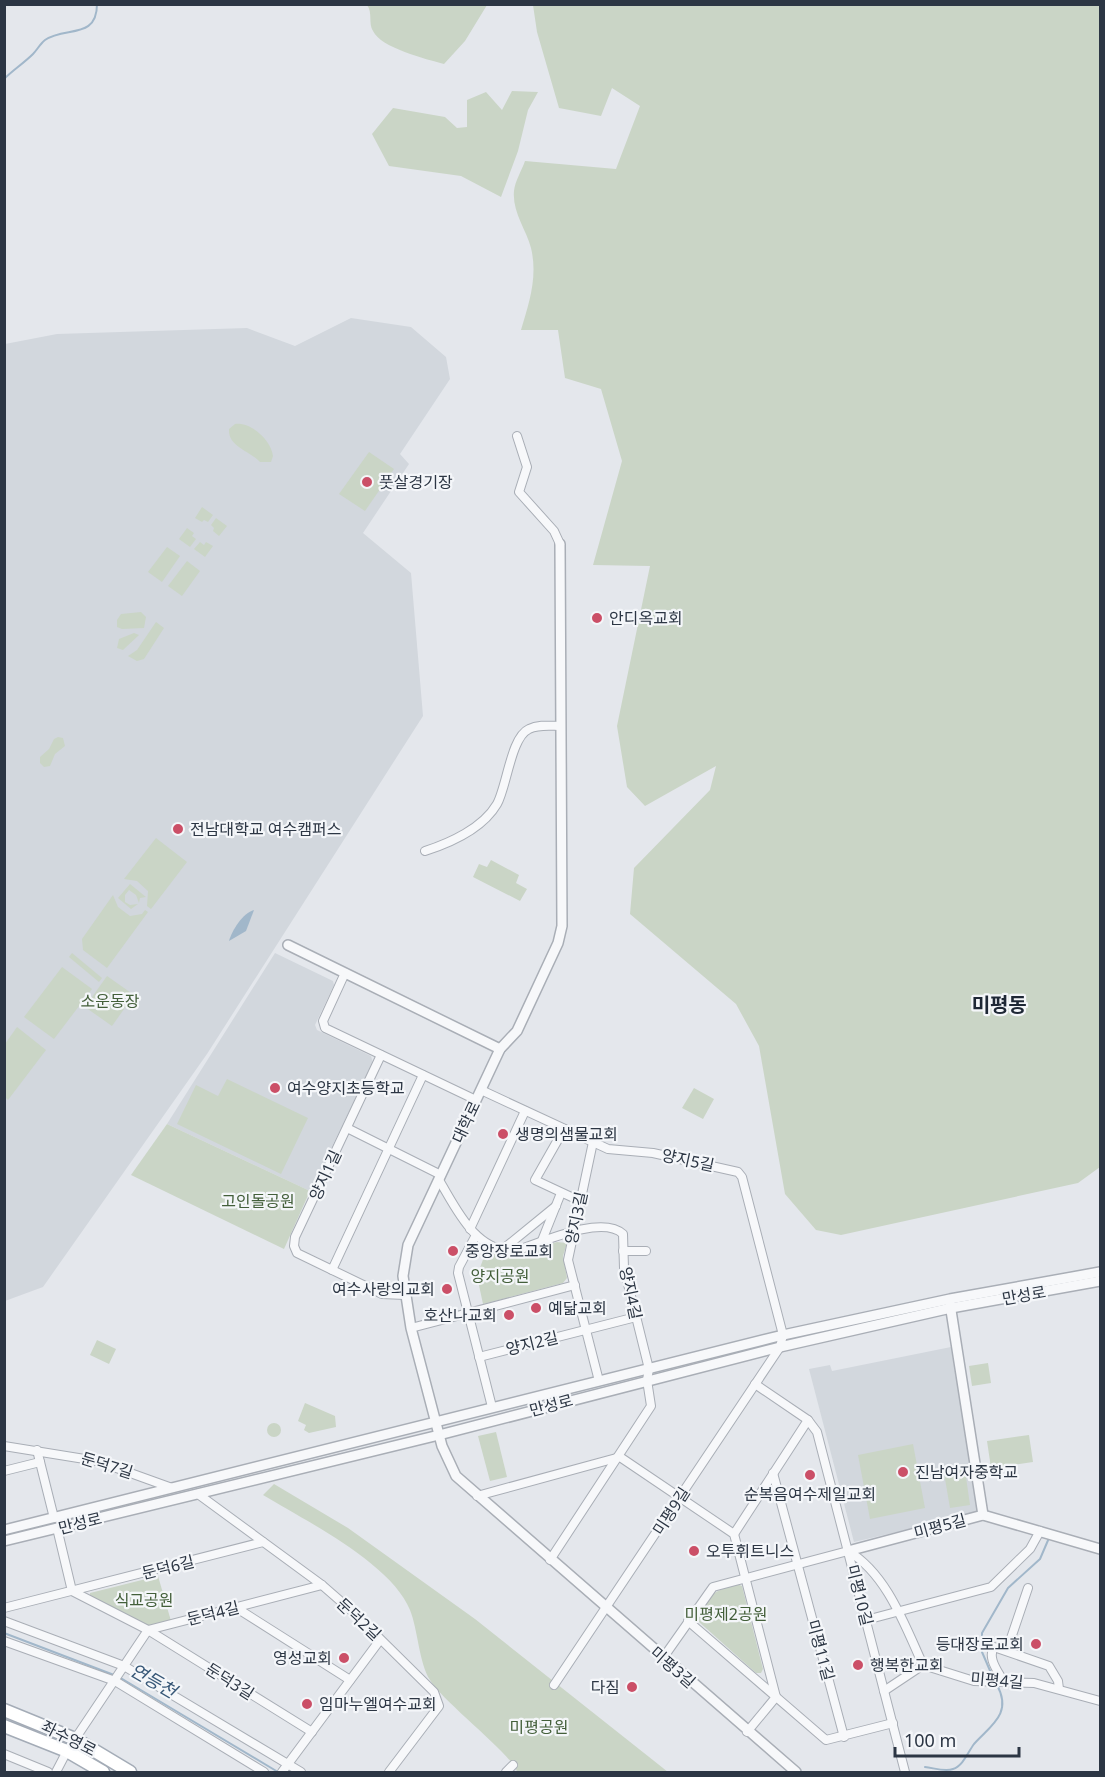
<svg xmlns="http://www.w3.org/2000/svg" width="1105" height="1777" font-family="'Noto Sans','Noto Sans KR',sans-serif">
  <rect width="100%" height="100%" fill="#e4e7ec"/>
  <!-- built -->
  <g fill="#d2d7dd">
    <polygon points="351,318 411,327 446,357 450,379 400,454 409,464 363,533 411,573 423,716 207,1054 43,1287 5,1301 5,344 57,334 247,328 295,346"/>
    <polygon points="275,953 333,981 334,985 315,1025 317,1030 371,1056 373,1063 310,1191 167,1124"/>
    <polygon points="951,1347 978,1513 854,1542 809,1369 830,1365 832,1371"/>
  </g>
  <!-- green -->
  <g fill="#cad5c6">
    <path d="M 367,5 L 487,5 L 465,41 L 444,64 C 426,59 381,48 373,31 C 368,23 373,13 367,5 Z"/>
    <path d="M 533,5 L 1100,5 L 1100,1167 L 1078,1183 L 841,1235 L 816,1230 L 785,1194 L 759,1046 L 736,1004 L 630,914 L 634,868 L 710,790 L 716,766 L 645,806 L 627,787 L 617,726 L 650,566 L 593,565 L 622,461 L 601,389 L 565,378 L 558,330 L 521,330 C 529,303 538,277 531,248 C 526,229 512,212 514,191 C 515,181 522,170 525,161 L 616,169 L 640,106 L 612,88 L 601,116 L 559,108 L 537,32 Z"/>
    <polygon points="512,91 538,92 528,110 518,151 501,197 461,176 389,166 372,134 393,108 445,117 457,128 467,127 467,100 486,92 502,110"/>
    <path d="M 235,424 C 251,422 271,440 273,456 L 271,462 L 260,462 C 249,450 228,447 229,429 Z"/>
    <polygon points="369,452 394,469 365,511 339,494"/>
    <polygon points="202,507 213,515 208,522 204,520 202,522 195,518"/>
    <polygon points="216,518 227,526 219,536 213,531 214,528 211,525"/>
    <polygon points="187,528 194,533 192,536 196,539 190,547 179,539"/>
    <polygon points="200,542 204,545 206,542 213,546 205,557 194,549"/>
    <polygon points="167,547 180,556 162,582 148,572"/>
    <polygon points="187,561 200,571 182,596 168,586"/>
    <polygon points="141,612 146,617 144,628 122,629 117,627 117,620 121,614"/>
    <polygon points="156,622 164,628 144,659 137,661 128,656 137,650"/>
    <polygon points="134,633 139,635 123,650 117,648 119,639"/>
    <polygon points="58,737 63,738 65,746 55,754 50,766 44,767 40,763 40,757 49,749 54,739"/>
    <polygon points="156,838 187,862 151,909 147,906 148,891 137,881 124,879"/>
    <polygon points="491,860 519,875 516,883 527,889 520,901 473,877 479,864 487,867"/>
    <polygon points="130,884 146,897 140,898 139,903 136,895 129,890 125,895 125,902 130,905 138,904 131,909 118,898"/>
    <polygon points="113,895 118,907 130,916 142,914 145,910 148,912 107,968 83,950 82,939"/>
    <polygon points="72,953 102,978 99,982 69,957"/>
    <polygon points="62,967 92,989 54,1039 24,1017"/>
    <polygon points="107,976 134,995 112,1026 85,1007"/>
    <polygon points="17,1027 46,1050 8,1100 5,1097 5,1044"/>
    <polygon points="227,1079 308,1118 281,1174 177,1124 196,1085 218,1096"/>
    <polygon points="694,1088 714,1099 703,1119 682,1108"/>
    <polygon points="167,1124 310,1191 284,1249 131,1175"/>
    <polygon points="557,1242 567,1243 563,1256 567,1278 563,1283 483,1304 477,1276 488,1246 507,1256 514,1255"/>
    <polygon points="97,1340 116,1349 109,1364 90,1355"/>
    <polygon points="988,1363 991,1383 972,1386 969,1366"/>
    <polygon points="305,1403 335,1416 336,1427 309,1433 304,1430 306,1425 298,1421"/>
    <circle cx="274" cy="1430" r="7"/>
    <polygon points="496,1432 507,1477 490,1481 478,1436"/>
    <polygon points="1029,1435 1033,1462 991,1468 987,1441"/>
    <polygon points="913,1444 925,1508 870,1519 858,1455"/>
    <polygon points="965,1470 970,1505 950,1508 944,1473"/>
    <path d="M 274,1484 L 348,1528 L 475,1619 L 668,1772 L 517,1772 C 514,1756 443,1702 430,1680 C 419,1663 418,1630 410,1610 C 391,1563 306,1521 263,1495 Z"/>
    <polygon points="158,1576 171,1621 148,1627 90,1597 90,1593"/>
    <path d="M 737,1584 L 742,1586 L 763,1669 L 761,1673 L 756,1673 L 698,1621 C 699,1598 718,1589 737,1584 Z"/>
  </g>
  <!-- water -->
  <path fill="#a1b7ca" d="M 254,910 L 246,931 L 229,941 C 232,930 243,913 254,910 Z"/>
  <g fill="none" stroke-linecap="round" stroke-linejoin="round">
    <!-- stream -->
    <g stroke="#a1b7ca" stroke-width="2">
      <path d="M 4,79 C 13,70 24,63 33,54 C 37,50 40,44 45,40 C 65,26 97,40 97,4"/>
      <polyline points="4,1633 114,1675"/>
      <polyline points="119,1677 278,1772"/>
      <polyline points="994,1680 982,1652 982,1633 1008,1588 1040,1559 1049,1538"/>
      <path d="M 925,1767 C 934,1768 945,1772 953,1769 C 963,1766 968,1752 974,1744 C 990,1726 1013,1714 997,1685"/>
    </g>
    <defs>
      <g id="minor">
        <polyline points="517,436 527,467 519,492 554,531 560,544"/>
        <path d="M 425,851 C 450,843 483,828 497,804 C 507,786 511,737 529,729 C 539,724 551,726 561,726"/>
        <polyline points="345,973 323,1021 325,1028 476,1100"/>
        <polyline points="381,1055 295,1237 294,1246 297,1253 382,1294 405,1295"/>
        <polyline points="481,1090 608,1149 653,1153 738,1172 742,1177 783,1335 780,1347 554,1685"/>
        <polyline points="347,1128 441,1175"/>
        <polyline points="564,1129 535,1180 580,1201"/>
        <polyline points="593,1142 568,1260 599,1381"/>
        <path d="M 439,1180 C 456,1208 475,1252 515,1251 C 540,1243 602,1214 623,1234 L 624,1268 L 649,1369 L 647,1380 L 651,1406 L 550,1560"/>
        <polyline points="470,1229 525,1111"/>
        <polyline points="476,1235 459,1267 458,1273 492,1407"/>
        <polyline points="541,1243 561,1193"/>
        <polyline points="502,1250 556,1206"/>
        <polyline points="623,1251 646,1251"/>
        <polyline points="332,1270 423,1075"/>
        <polyline points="411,1328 575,1285"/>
        <polyline points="479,1357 636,1317"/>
        <polyline points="755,1384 808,1420 817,1432 905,1772"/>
        <polyline points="4,1446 97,1461 172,1488"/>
        <polyline points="37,1450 54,1518"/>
        <polyline points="620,1457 734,1534 776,1697"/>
        <polyline points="4,1471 40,1462"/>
        <polyline points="773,1473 844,1737"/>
        <polyline points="198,1494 322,1585 353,1612 434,1692 439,1706 389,1772"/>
        <polyline points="477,1496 620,1457"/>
        <polyline points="57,1528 72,1591 148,1630 312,1732"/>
        <polyline points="734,1534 808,1420"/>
        <polyline points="235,1607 350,1680"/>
        <polyline points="4,1608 263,1542"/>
        <polyline points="866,1620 991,1587 1030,1549 1040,1531"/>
        <polyline points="4,1621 124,1666 301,1772"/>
        <polyline points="688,1621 826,1740 893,1723"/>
        <polyline points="4,1641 115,1681 264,1772"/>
        <polyline points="1007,1650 1028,1588"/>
        <path d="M 663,1658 L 713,1587 L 848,1551 C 887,1574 905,1626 923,1665 L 974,1681 L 1034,1683 L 1100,1701"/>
        <path d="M 1003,1681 C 998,1671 987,1658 994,1647 L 1049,1666 L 1058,1681 L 1059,1689"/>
        <polyline points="884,1691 923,1665"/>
        <polyline points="747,1732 776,1697"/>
        <polyline points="4,1754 48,1772"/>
        <polyline points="56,1772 67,1751 148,1630 322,1585"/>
        <polyline points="282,1772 380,1640"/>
        <polyline points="506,1772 513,1765"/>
      </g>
      <g id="tertiary">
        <polyline points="560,544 562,926 558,943 517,1031 500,1049 408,1245 403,1276 411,1328 442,1446 456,1476 796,1772"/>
        <polyline points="288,945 500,1049"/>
        <polyline points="950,1304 983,1515"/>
        <polyline points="4,1530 783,1335 950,1299 1100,1272"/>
        <polyline points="4,1541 439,1435 780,1347 951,1308 1100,1281"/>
        <polyline points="848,1551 983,1515 1100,1549"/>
      </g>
      <g id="primary">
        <polyline points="4,1710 75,1739 130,1772"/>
        <polyline points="4,1726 67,1751 103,1772"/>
      </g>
    </defs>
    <!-- minor casing -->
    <use href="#minor" stroke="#a9aeb6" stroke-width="10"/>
    <!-- tertiary casing -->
    <use href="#tertiary" stroke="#a9aeb6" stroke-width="12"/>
    <!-- primary casing -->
    <use href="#primary" stroke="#a4acb7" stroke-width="15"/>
    <!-- minor -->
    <use href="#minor" stroke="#f7f8fa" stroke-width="8"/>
    <!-- tertiary -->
    <use href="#tertiary" stroke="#f7f8fa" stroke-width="9"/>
    <!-- primary -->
    <use href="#primary" stroke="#fff" stroke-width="12"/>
  </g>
  <!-- markers -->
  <g fill="#cb4f67" stroke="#f4f6f9" stroke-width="2">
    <circle cx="367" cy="482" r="6"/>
    <circle cx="597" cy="618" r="6"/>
    <circle cx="178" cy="829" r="6"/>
    <circle cx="275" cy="1088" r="6"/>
    <circle cx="503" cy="1134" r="6"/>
    <circle cx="453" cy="1251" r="6"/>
    <circle cx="447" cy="1289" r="6"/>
    <circle cx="536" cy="1308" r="6"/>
    <circle cx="509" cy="1315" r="6"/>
    <circle cx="903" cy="1472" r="6"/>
    <circle cx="810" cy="1475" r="6"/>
    <circle cx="694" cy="1551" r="6"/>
    <circle cx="1036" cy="1644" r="6"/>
    <circle cx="344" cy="1658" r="6"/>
    <circle cx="858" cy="1665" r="6"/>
    <circle cx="632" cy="1687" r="6"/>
    <circle cx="307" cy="1704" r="6"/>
  </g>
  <g text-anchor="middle" stroke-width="4.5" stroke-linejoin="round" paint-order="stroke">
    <!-- poi labels -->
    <g font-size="16" fill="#2c3644" stroke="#f4f6f9" text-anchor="start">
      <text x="379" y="488">풋살경기장</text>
      <text x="609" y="624">안디옥교회</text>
      <text x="190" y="835">전남대학교 여수캠퍼스</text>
      <text x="287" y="1094">여수양지초등학교</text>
      <text x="515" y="1140">생명의샘물교회</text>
      <text x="465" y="1257">중앙장로교회</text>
      <text x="435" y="1295" text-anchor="end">여수사랑의교회</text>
      <text x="548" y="1314">예닮교회</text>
      <text x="497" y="1321" text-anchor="end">호산나교회</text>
      <text x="915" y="1478">진남여자중학교</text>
      <text x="810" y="1500" text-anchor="middle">순복음여수제일교회</text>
      <text x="706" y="1557">오투휘트니스</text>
      <text x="1024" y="1650" text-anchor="end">등대장로교회</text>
      <text x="332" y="1664" text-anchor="end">영성교회</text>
      <text x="870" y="1671">행복한교회</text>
      <text x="620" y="1693" text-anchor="end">다짐</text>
      <text x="319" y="1710">임마누엘여수교회</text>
    </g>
    <!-- park labels -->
    <g font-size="16" fill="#435f3a" stroke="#f4f6f9">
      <text x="110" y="1007">소운동장</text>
      <text x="258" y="1207">고인돌공원</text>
      <text x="500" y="1282">양지공원</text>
      <text x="144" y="1606">식교공원</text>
      <text x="726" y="1620">미평제2공원</text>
      <text x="539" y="1733">미평공원</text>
    </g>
    <!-- street labels -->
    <g font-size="16" fill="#2c3644" stroke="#f4f6f9">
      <text transform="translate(466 1122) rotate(-65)" y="6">대학로</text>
      <text transform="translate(688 1160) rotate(12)" y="6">양지5길</text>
      <text transform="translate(325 1175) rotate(-65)" y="6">양지1길</text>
      <text transform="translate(576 1218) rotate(-78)" y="6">양지3길</text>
      <text transform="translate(631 1293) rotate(78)" y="6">양지4길</text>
      <text transform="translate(1024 1295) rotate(-10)" y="6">만성로</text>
      <text transform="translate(532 1343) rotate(-14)" y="6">양지2길</text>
      <text transform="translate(551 1405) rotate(-15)" y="6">만성로</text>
      <text transform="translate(107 1465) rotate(17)" y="6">둔덕7길</text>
      <text transform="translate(671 1511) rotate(-57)" y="6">미평9길</text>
      <text transform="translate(80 1523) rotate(-14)" y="6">만성로</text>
      <text transform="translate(940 1526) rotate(-15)" y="6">미평5길</text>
      <text transform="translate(168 1567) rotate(-14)" y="6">둔덕6길</text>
      <text transform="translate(860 1595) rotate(76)" y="6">미평10길</text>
      <text transform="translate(213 1613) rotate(-14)" y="6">둔덕4길</text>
      <text transform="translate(359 1619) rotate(43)" y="6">둔덕2길</text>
      <text transform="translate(821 1650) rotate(75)" y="6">미평11길</text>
      <text transform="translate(673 1667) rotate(41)" y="6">미평3길</text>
      <text transform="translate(997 1680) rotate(5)" y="6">미평4길</text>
      <text transform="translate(230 1681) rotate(32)" y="6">둔덕3길</text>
      <text transform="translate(69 1738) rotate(27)" y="6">좌수영로</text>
    </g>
    <!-- water labels -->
    <g font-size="18" font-style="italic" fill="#375777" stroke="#f4f6f9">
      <text transform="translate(153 1681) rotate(30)" y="6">연등천</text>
    </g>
    <!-- quarter labels -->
    <g font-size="20" font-weight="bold" fill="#1e2735" stroke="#f4f6f9">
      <text x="999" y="1012">미평동</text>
    </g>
  </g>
  <!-- border -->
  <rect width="1105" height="1777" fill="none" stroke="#2c3644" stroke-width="12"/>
  <!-- scale -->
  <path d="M895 1747v9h124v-9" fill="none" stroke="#2c3644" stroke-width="3"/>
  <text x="904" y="1747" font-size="18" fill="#2c3644" stroke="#f4f6f9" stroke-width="4.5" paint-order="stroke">100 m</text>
</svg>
